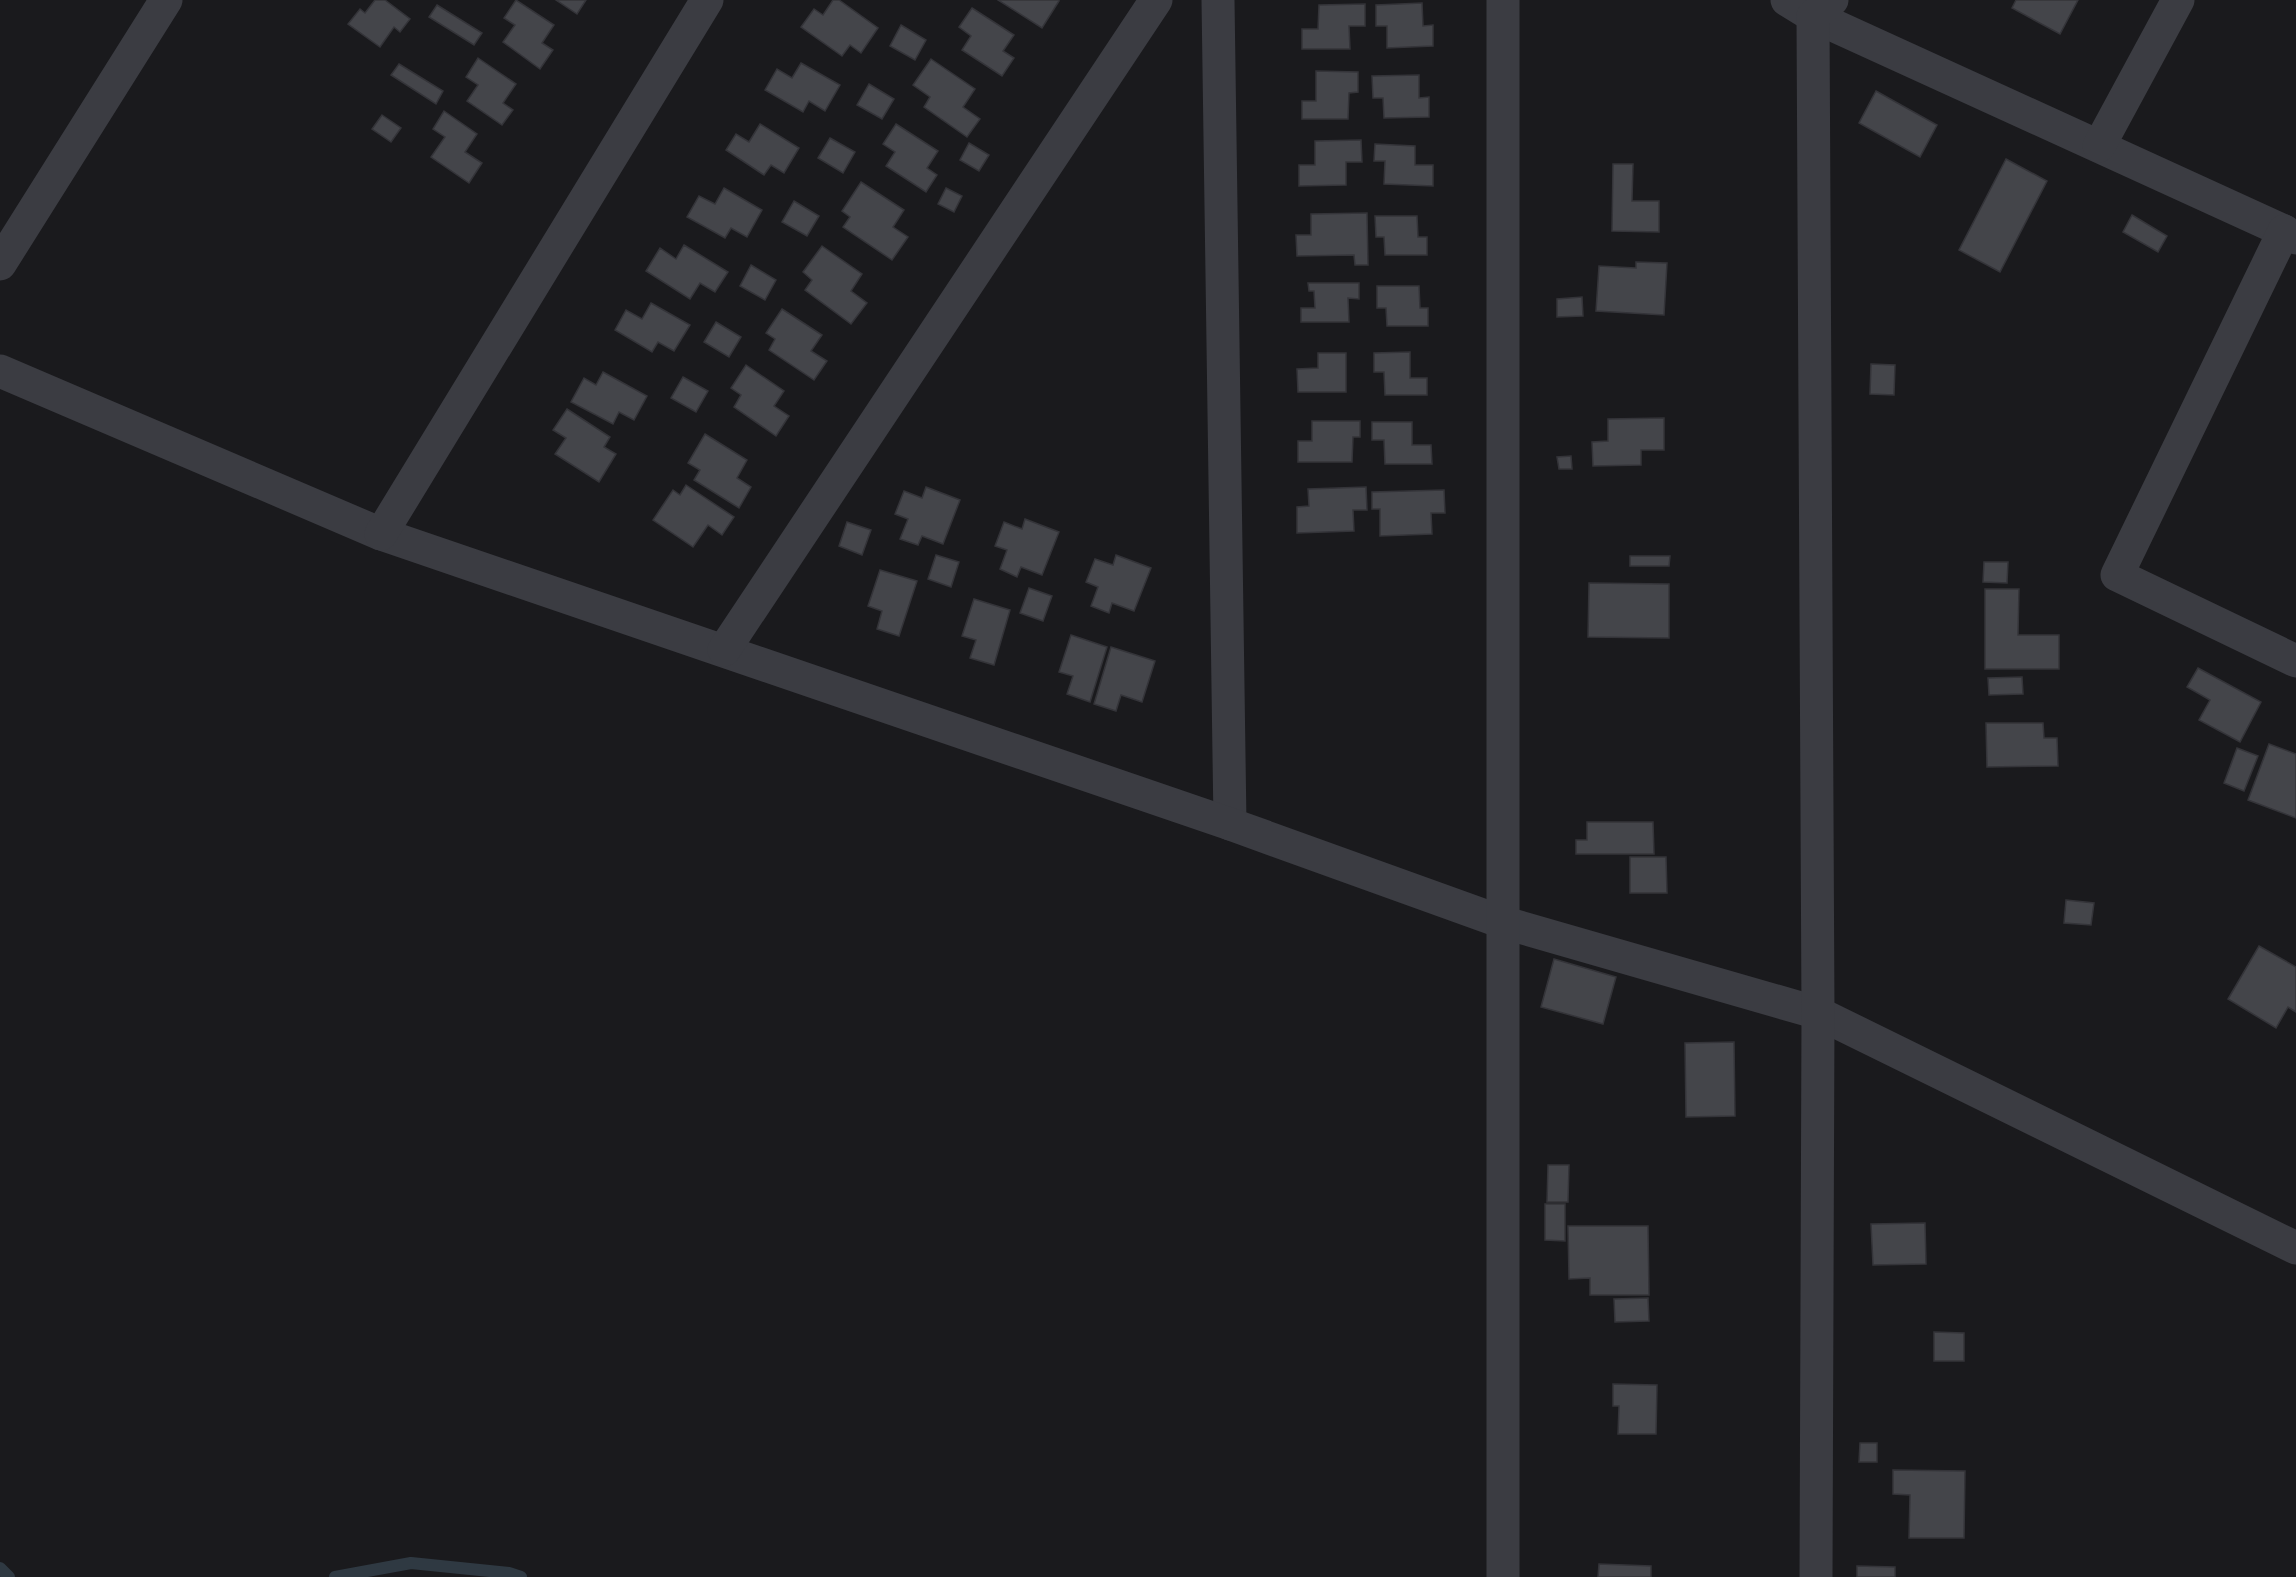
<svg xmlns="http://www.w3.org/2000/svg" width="2296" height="1577" font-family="'Nunito Sans',sans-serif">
  <rect width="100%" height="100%" fill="#1a1a1d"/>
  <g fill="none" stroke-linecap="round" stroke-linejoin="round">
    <!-- stream -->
    <g stroke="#2f3942" stroke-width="12">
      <polyline points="0,1568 9,1577"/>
      <polyline points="335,1577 411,1563 509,1573 521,1577"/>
    </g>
  </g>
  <!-- building -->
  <g fill="#44454a" stroke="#343439" stroke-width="1.5">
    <polygon points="375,0 385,0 410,19 400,32 394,27 380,47 348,24 360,9 365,13"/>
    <polygon points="516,0 554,25 542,43 553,50 540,69 503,42 515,25 504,18"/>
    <polygon points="556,0 586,0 577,14"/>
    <polygon points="833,0 839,0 878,28 861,53 850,45 842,56 801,27 814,9 823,15"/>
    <polygon points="998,0 1059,0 1059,1 1042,28"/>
    <polygon points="2016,0 2078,0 2060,34 2012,8"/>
    <polygon points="1422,3 1423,26 1433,25 1433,46 1387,48 1387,26 1376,26 1376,5"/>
    <polygon points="1365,4 1365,26 1349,26 1350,49 1302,49 1302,29 1318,29 1319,5"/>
    <polygon points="437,5 482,33 474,45 429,17"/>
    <polygon points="972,8 1014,35 1003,51 1014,58 1002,76 962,50 971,36 959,27"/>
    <polygon points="901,25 926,40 915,60 890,46"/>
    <polygon points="478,58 516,84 503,103 513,110 502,125 467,101 478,85 466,77"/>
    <polygon points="931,59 975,89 963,107 980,119 967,137 924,107 930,97 913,85"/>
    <polygon points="801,63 840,85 825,111 809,101 803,112 765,90 777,69 792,78"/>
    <polygon points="399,64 443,91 436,104 391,75"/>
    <polygon points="1316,71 1358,72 1358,92 1349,93 1348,119 1302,119 1302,101 1316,101"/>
    <polygon points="1419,75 1419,98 1429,97 1429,117 1384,118 1383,98 1373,98 1372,76"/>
    <polygon points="869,84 894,99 882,119 857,105"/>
    <polygon points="1876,91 1937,125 1920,157 1859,123"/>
    <polygon points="444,111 477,134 465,152 482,163 469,183 431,157 445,137 433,129"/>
    <polygon points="382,115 401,128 391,142 372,129"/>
    <polygon points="760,124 799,148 784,173 771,165 764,175 726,150 736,134 749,142"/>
    <polygon points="896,124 938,151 927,168 937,175 926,192 886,166 895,152 883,144"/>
    <polygon points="830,138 855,152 843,173 818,158"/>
    <polygon points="1361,140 1362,162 1346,162 1346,185 1299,186 1299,165 1315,165 1315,141"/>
    <polygon points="969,143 989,155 979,171 960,160"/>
    <polygon points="1375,144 1415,146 1415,165 1433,165 1433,186 1384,184 1385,161 1374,161"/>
    <polygon points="2006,159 2047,181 2000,272 1959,250"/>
    <polygon points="1613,164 1633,164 1632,201 1659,201 1659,232 1612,231"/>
    <polygon points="861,182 904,210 893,227 908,237 892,260 843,227 850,217 842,211"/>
    <polygon points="724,188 762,210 747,237 731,228 725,238 687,217 699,196 715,204"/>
    <polygon points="946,188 962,196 954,212 938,204"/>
    <polygon points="794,201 819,216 807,236 782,222"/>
    <polygon points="1367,213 1368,265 1355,265 1354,255 1297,256 1296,235 1311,235 1311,214"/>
    <polygon points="2132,215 2167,236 2158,252 2123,232"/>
    <polygon points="1375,216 1417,216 1418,237 1427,237 1427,255 1385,255 1384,237 1376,237"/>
    <polygon points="684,245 728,272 715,292 700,283 690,299 646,271 660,248 676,259"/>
    <polygon points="822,246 862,274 851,291 867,303 851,324 805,290 812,280 803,272"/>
    <polygon points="1636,262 1667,263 1664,315 1596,311 1599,266 1636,268"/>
    <polygon points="751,265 776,280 765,300 740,286"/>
    <polygon points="1308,283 1359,283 1359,299 1348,298 1349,322 1301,322 1301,308 1315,308 1314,291 1309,291"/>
    <polygon points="1377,286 1419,286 1420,308 1428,308 1428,326 1387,326 1386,308 1377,308"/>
    <polygon points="1582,297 1583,316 1557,317 1557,299"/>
    <polygon points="651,303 690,325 674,351 658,342 652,352 615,330 626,310 642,319"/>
    <polygon points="782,309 822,335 811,351 827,361 814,380 769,350 775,339 766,333"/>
    <polygon points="716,322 741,337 729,357 704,342"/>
    <polygon points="1410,352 1410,378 1427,378 1427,395 1385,395 1384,372 1374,372 1374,353"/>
    <polygon points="1318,353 1346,353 1346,392 1298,392 1297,369 1318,368"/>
    <polygon points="1871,364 1895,365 1894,395 1870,394"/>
    <polygon points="746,365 784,391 774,406 789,416 776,436 734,407 741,395 731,388"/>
    <polygon points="603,372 647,396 634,420 619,412 613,424 571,402 584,378 596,385"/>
    <polygon points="683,377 708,391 696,412 671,398"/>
    <polygon points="567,409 610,437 604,447 616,454 599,482 555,454 566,438 553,430"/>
    <polygon points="1664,418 1664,450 1641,450 1641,465 1593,466 1592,442 1608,441 1608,419"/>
    <polygon points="1312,421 1360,421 1360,437 1353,437 1352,462 1298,462 1298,441 1312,441"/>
    <polygon points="1372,422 1412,422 1412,445 1431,445 1432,464 1385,464 1384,440 1372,440"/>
    <polygon points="705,434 747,460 737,478 751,487 739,508 694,480 700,470 688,463"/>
    <polygon points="1571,456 1572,469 1559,469 1557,457"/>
    <polygon points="686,485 734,517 722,535 708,525 693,547 653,520 673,490 680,495"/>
    <polygon points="926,487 960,500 943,544 922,536 918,545 900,539 908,519 895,514 904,491 922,498"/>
    <polygon points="1366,487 1367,510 1353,510 1354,531 1297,533 1297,507 1309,506 1308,489"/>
    <polygon points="1444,490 1445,513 1431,513 1432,534 1380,536 1380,509 1372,509 1372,492"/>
    <polygon points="1025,519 1059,532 1042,575 1021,567 1017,577 1000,569 1007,550 995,546 1004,522 1022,529"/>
    <polygon points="847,522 871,530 862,555 839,546"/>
    <polygon points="936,555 959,562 951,587 928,579"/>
    <polygon points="1116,555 1151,568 1134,611 1112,603 1109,613 1091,606 1098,587 1086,582 1095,559 1113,565"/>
    <polygon points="1630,556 1670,556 1669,566 1630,566"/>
    <polygon points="1984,562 2008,562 2007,583 1983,582"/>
    <polygon points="880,570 917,581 899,636 877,629 882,611 868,606"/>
    <polygon points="1589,583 1669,584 1669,638 1588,637"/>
    <polygon points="1029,588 1052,596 1043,621 1020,613"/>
    <polygon points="1985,589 2019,589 2018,635 2059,635 2059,669 1985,669"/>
    <polygon points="974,599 1010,610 994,665 970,658 976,640 962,636"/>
    <polygon points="1071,635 1107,647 1090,702 1067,694 1073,676 1059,672"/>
    <polygon points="1111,647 1155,661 1142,702 1121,695 1116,711 1094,704"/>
    <polygon points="2198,668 2261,702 2240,742 2199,720 2210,700 2187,687"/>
    <polygon points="2022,677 2023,694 1989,695 1988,678"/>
    <polygon points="1986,723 2043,723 2044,738 2057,738 2058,766 1987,767"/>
    <polygon points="2269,744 2296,754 2296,818 2248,800"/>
    <polygon points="2237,748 2258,756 2244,791 2224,783"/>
    <polygon points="1587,822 1653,822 1654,854 1576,854 1576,840 1587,840"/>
    <polygon points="1630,857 1666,857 1667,893 1630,893"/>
    <polygon points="2066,900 2094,903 2091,925 2064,923"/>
    <polygon points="2259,946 2296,967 2296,1012 2288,1007 2276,1028 2228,999"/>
    <polygon points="1554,959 1616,977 1603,1024 1541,1007"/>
    <polygon points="1734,1042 1735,1116 1686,1117 1685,1043"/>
    <polygon points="1548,1165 1569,1165 1568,1202 1547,1202"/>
    <polygon points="1545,1204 1565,1204 1565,1241 1545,1240"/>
    <polygon points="1925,1223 1926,1264 1873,1265 1871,1224"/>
    <polygon points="1568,1226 1648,1226 1649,1295 1590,1295 1590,1278 1569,1279"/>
    <polygon points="1648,1298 1649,1321 1615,1322 1614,1299"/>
    <polygon points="1934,1332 1964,1333 1964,1361 1934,1361"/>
    <polygon points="1613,1384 1657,1385 1656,1434 1618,1434 1619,1406 1613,1406"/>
    <polygon points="1860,1443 1877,1443 1877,1462 1859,1462"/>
    <polygon points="1893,1470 1965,1471 1964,1538 1909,1538 1910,1495 1893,1494"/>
    <polygon points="1599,1564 1651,1566 1651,1577 1598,1577"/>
    <polygon points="1857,1566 1895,1567 1895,1577 1857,1577"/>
  </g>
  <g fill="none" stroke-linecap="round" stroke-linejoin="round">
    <!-- street -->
    <g stroke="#3b3c42" stroke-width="33">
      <polyline points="1218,0 1230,824"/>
      <polyline points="1787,0 1813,16 2284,231 2296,238"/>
      <polyline points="2099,146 2178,0"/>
      <polyline points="2284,231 2117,575 2296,661"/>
      <polyline points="0,264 166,0"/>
      <polyline points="0,371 381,534 1230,824 1502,922 1818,1013 2296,1248"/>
      <polyline points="381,534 707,0"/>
      <polyline points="724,650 1156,0"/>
      <polyline points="1503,1577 1503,0"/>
      <polyline points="1816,1577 1818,1013 1813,16 1832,0"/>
    </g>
  </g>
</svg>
